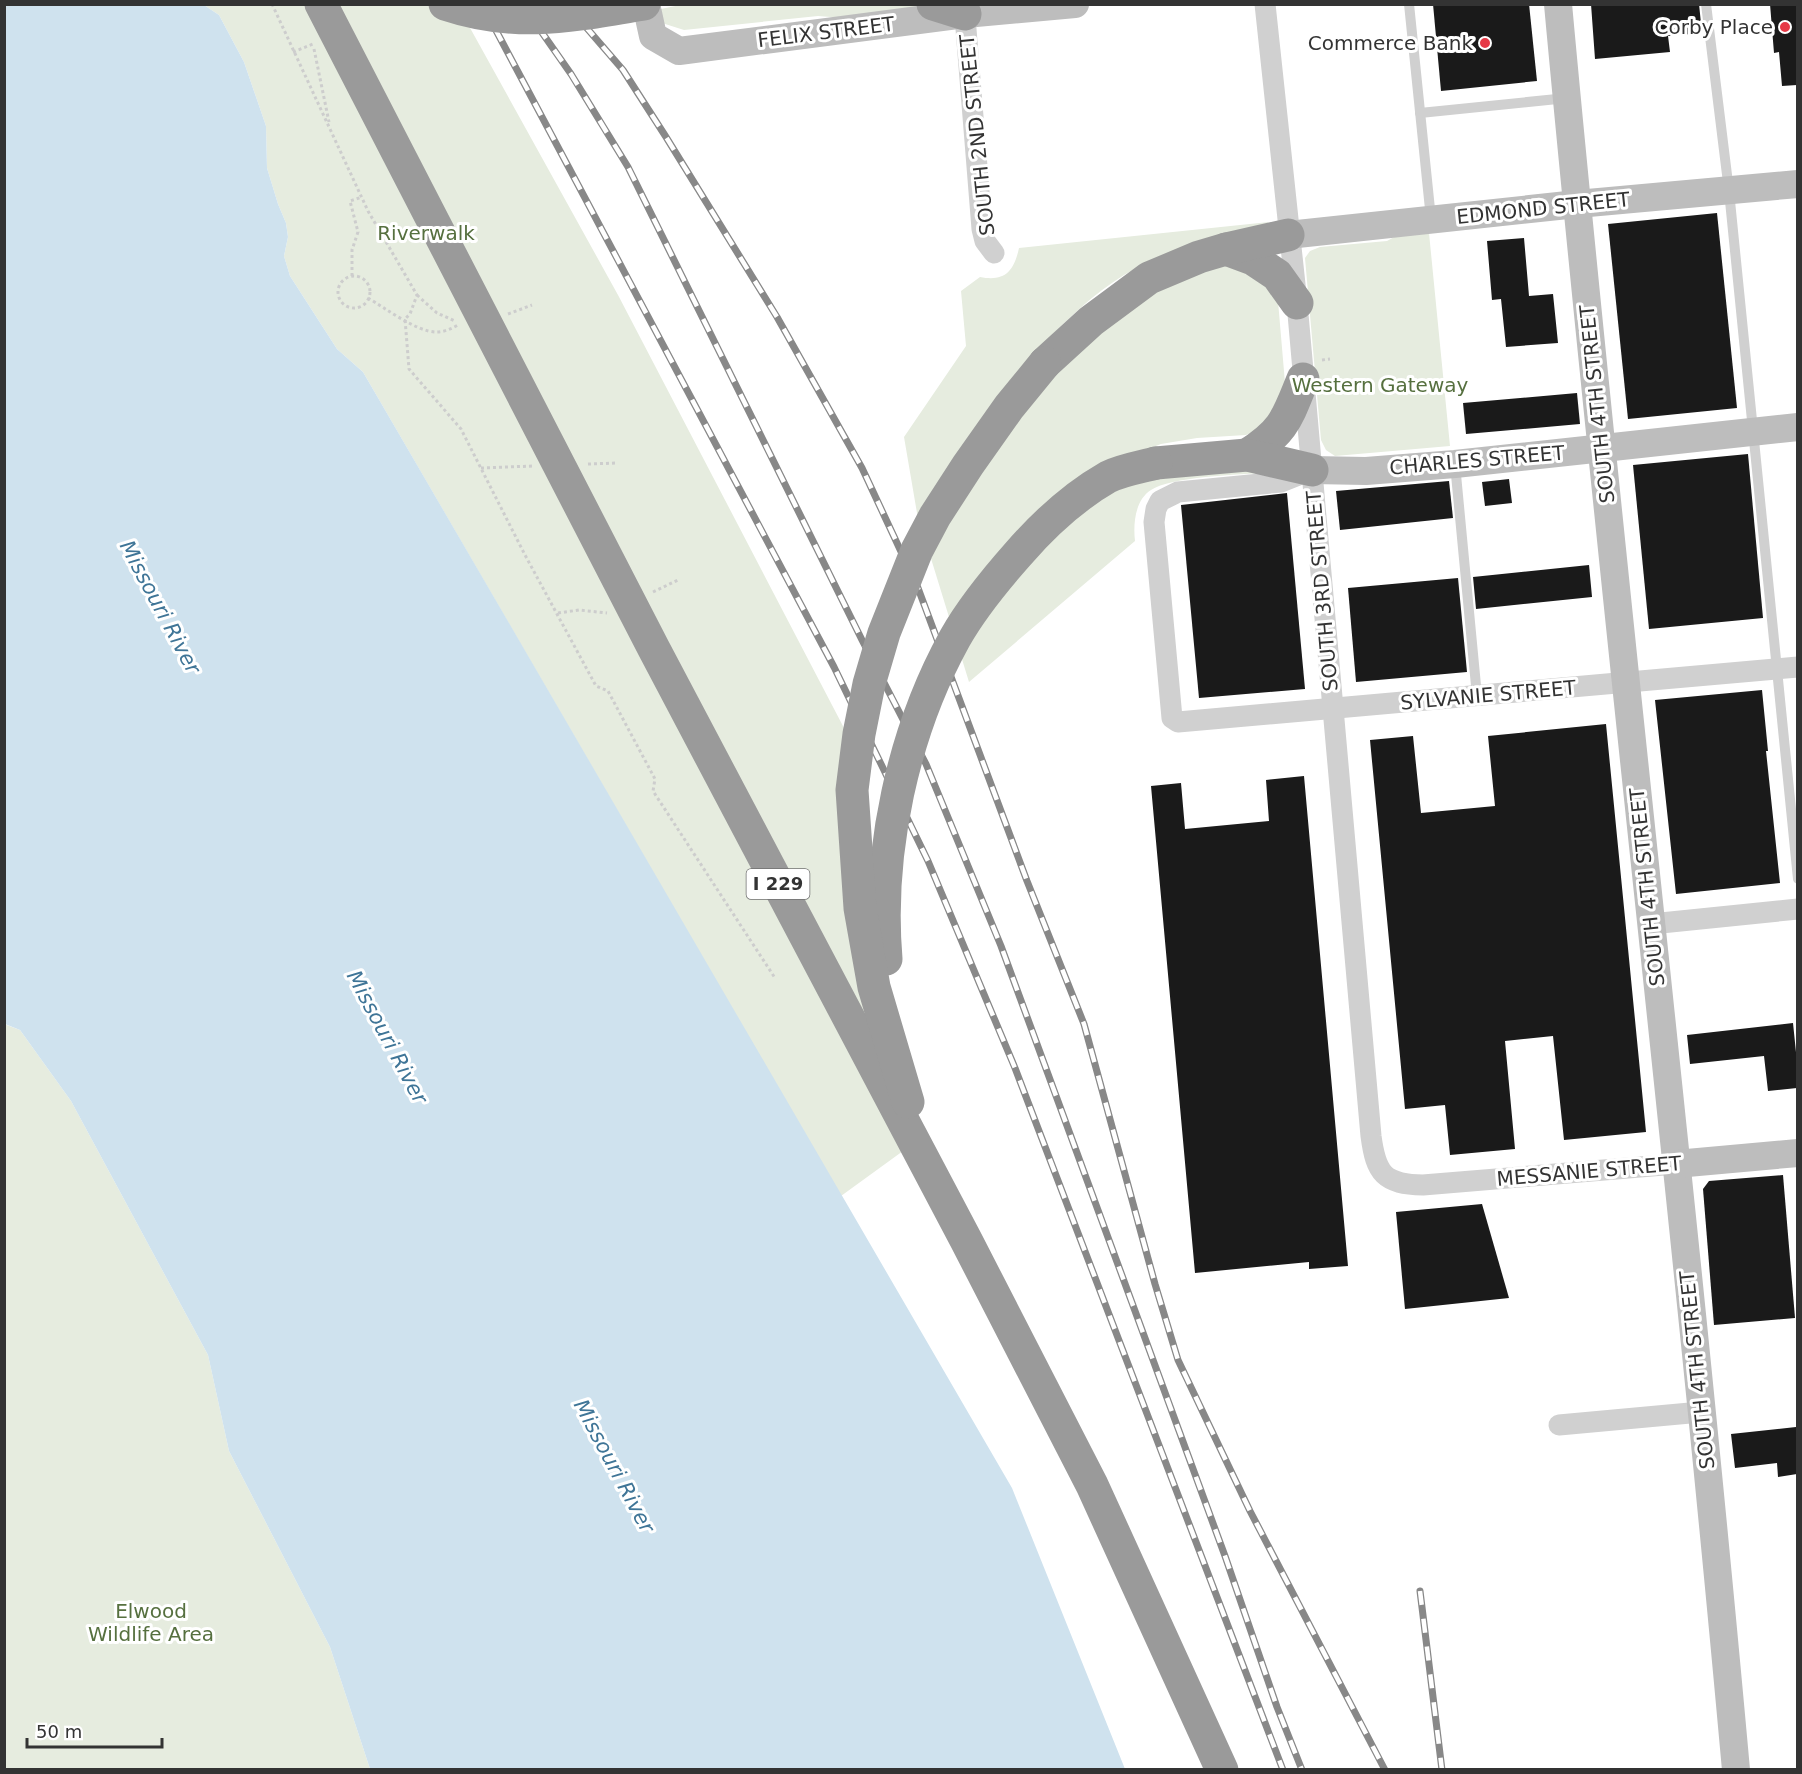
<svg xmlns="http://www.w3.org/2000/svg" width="1802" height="1774" font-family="'DejaVu Sans',sans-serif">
  <rect width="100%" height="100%" fill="#fff"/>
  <!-- green -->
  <g fill="#e6ecdf">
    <polygon points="434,4 464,17 618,295 844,728 903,1151 841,1196 363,372 337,349 290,276 284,256 288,237 286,223 278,204 267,168 266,126 244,62 219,15 204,5"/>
    <polygon points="685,4 916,4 944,13 845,23 831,17 818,16 684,30 662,23 656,10"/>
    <path d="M 1269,222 L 1259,229 C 1214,242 1164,251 1124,275 C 1093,294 1068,319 1043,344 L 1129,307 L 1206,264 L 1247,266 L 1278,301 L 1285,383 L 1285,401 L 1262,428 L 1246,435 L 1197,438 L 1161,444 L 1127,457 L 1171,468 L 1284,472 C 1254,474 1173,475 1151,490 C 1135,500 1133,524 1135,541 L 969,682 L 917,513 L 904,437 L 966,346 L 961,291 L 980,277 C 1005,282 1014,271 1019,248 Z"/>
    <polygon points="1429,233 1450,446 1335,456 1326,450 1321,440 1305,258 1310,251 1320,247 1387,241 1396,236"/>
    <polygon points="4,1024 20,1030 71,1101 208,1355 229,1451 330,1647 370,1769 5,1769"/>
  </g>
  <!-- water -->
  <polygon fill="#cfe2ee" points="204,5 219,15 244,62 266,126 267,168 278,204 286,223 288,237 284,256 290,276 337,349 363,372 1012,1488 1125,1769 370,1769 330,1647 229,1451 208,1355 71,1101 20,1030 5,1024 5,5"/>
  <!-- building -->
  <g fill="#1a1a1a">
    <polygon points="1433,4 1529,4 1537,81 1441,91"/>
    <polygon points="1591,4 1699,4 1702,33 1668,36 1670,52 1595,59"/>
    <polygon points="1770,4 1797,4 1797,85 1782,86 1779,52 1774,53"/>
    <polygon points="1717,213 1737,408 1628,419 1608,224"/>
    <polygon points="1524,238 1529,296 1553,294 1558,343 1506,347 1501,299 1492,300 1487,241"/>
    <polygon points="1577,393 1580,424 1466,434 1463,403"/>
    <polygon points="1748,454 1763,618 1649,629 1633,465"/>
    <polygon points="1509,479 1512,503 1485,506 1482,482"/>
    <polygon points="1449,481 1453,518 1340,530 1336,491"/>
    <polygon points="1287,493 1305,689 1199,698 1181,505"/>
    <polygon points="1589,565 1592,597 1476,609 1473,577"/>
    <polygon points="1458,578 1467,672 1356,682 1348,588"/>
    <polygon points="1762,690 1768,751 1766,751 1780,883 1676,894 1655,700"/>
    <polygon points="1606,724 1646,1132 1564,1140 1553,1036 1505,1041 1515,1149 1450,1155 1445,1105 1405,1109 1370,740 1413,736 1421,813 1495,806 1488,736"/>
    <polygon points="1304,776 1348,1266 1309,1269 1309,1262 1195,1273 1151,786 1181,783 1185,829 1269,821 1266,780"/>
    <polygon points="1793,1023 1797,1062 1797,1088 1768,1091 1764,1056 1690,1064 1687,1035"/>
    <polygon points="1783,1175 1795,1318 1714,1325 1703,1189 1709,1181"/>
    <polygon points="1482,1204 1509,1298 1405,1309 1396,1212"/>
    <polygon points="1796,1427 1797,1474 1778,1477 1777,1463 1735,1468 1731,1434"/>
  </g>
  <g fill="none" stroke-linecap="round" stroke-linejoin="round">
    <!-- path -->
    <g stroke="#cdcdcd" stroke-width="3" stroke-dasharray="3 3" stroke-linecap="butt">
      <polyline points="272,4 368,211 417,295 410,314 405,319 409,369 461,429 525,555 596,686 608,691 655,779 653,791 775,978"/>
      <polyline points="314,49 329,122"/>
      <polyline points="293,52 313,44"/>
      <polyline points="352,276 352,250 358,232 350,201 362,197"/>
      <circle cx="354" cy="292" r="16"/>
      <polyline points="417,295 437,313 455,321"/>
      <path d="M 368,298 C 385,308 417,332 436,332 C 444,332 451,329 458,325"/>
      <polyline points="508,314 532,305"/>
      <polyline points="1322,360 1330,359"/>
      <polyline points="588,464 618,463"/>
      <polyline points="481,468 533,466"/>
      <polyline points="653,592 680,579"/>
      <polyline points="558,613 579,610 607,613"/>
    </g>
    <!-- lane -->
    <g stroke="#d0d0d0" stroke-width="10">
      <polyline points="1409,4 1431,219"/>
      <polyline points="1706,4 1729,191 1798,879"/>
      <polyline points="1420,113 1567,98"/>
      <polyline points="1455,464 1477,696"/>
    </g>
    <!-- street -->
    <g stroke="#d0d0d0" stroke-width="21">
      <polyline points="964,4 982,229 985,241 994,253"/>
      <path d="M 1265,4 L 1297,303 L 1371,1136 C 1376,1174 1384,1184 1423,1185 L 1676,1164"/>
      <polyline points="1311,470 1281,482 1178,492 1160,501 1156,509 1154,522 1172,718 1178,722 1798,667"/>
      <polyline points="1651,924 1798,909"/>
      <polyline points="1559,1425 1701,1412"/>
    </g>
    <!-- secondary -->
    <g stroke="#bdbdbd" stroke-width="28">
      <polyline points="646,4 653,36 679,51 965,14 1075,4"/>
      <path d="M 1558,4 C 1612,593 1683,1181 1736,1770"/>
      <polyline points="1288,235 1577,204 1798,184"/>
      <polyline points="1312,470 1366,471 1455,464 1798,427"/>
      <polyline points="1676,1164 1798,1153"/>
    </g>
    <!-- highway -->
    <g stroke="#9a9a9a" stroke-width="33">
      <polyline points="933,4 965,14"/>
      <polyline points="1226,249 1253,259 1277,275 1297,303"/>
      <polyline points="1045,363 1091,321 1149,278 1199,257 1226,249 1288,235"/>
      <path d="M 1247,455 C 1285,431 1287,418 1303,379"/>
      <polyline points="1156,463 1247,455 1312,470"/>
    </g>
    <defs>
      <g id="rail">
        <polyline points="482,4 834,667 928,861 1015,1068 1283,1770"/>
        <polyline points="522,4 571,74 628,167 862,640 926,764 1001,946 1225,1556 1277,1707 1302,1770"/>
        <polyline points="566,4 623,70 666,137 777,317 862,468 918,588 1027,881 1084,1024 1155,1284 1178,1360 1250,1511 1385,1770"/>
        <polyline points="1420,1591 1442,1770"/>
      </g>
    </defs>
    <!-- rail casing -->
    <use href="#rail" stroke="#888" stroke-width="7"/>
    <!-- rail -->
    <use href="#rail" stroke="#fff" stroke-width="4.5" stroke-dasharray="14" stroke-linecap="butt"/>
    <!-- highway-bridge -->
    <g stroke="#9a9a9a" stroke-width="33">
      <polyline points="321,4 654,649 966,1240 1092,1485 1222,1770"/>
      <path d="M 445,4 C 517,28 571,16 644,4"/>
      <path d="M 886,959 C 877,852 903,732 955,638 C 972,608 995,580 1018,554 C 1044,524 1073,497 1108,477 C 1122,470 1141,467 1156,463"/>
      <polyline points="908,1102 874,987 860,908 852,790 859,734 869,684 884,633 917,550 935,516 968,465 1009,407 1045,363"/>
    </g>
  </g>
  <!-- markers -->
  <g fill="#e63946" stroke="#fff" stroke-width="2">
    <circle cx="1785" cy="27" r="6"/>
    <circle cx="1485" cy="43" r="6"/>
  </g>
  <g text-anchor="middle" stroke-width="6" stroke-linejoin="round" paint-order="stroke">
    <!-- shield labels -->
    <rect fill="#fff" stroke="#707070" stroke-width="1.5" x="746.5" y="869" width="63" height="30" rx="4.5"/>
    <g font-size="18" font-weight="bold" fill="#333">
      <text x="778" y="890">I 229</text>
    </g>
    <!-- poi labels -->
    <g font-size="20" fill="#333" stroke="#fff" text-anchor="end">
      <text x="1773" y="34">Corby Place</text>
      <text x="1473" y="50">Commerce Bank</text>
    </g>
    <!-- street labels -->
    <g font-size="20" fill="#333" stroke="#fff">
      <text transform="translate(826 32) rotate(-7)" y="7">FELIX STREET</text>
      <text transform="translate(977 135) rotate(-96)" y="7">SOUTH 2ND STREET</text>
      <text transform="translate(1543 208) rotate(-6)" y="7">EDMOND STREET</text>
      <text transform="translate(1597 404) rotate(-96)" y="7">SOUTH 4TH STREET</text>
      <text transform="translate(1477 460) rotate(-5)" y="7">CHARLES STREET</text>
      <text transform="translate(1322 591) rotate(-95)" y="7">SOUTH 3RD STREET</text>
      <text transform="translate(1488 695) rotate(-5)" y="7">SYLVANIE STREET</text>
      <text transform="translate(1647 887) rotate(-96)" y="7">SOUTH 4TH STREET</text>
      <text transform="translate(1589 1171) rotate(-5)" y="7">MESSANIE STREET</text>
      <text transform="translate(1697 1370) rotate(-96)" y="7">SOUTH 4TH STREET</text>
    </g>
    <!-- park labels -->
    <g font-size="20" fill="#56703f" stroke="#fff">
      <text x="426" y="240">Riverwalk</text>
      <text x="1380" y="392">Western Gateway</text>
      <text x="151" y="1618">Elwood<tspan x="151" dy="23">Wildlife Area</tspan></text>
    </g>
    <!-- water labels -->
    <g font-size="21" font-style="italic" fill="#3f7597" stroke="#fff">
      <text transform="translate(160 607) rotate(62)" y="7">Missouri River</text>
      <text transform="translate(387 1037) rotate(62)" y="7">Missouri River</text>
      <text transform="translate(614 1466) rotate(62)" y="7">Missouri River</text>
    </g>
  </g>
  <!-- border -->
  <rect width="1802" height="1774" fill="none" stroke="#333333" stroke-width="12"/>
  <!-- scale -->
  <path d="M27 1738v9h135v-9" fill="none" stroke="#333333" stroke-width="3"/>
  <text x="36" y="1738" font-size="18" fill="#333333" stroke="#ffffff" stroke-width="4.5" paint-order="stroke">50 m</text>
</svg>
